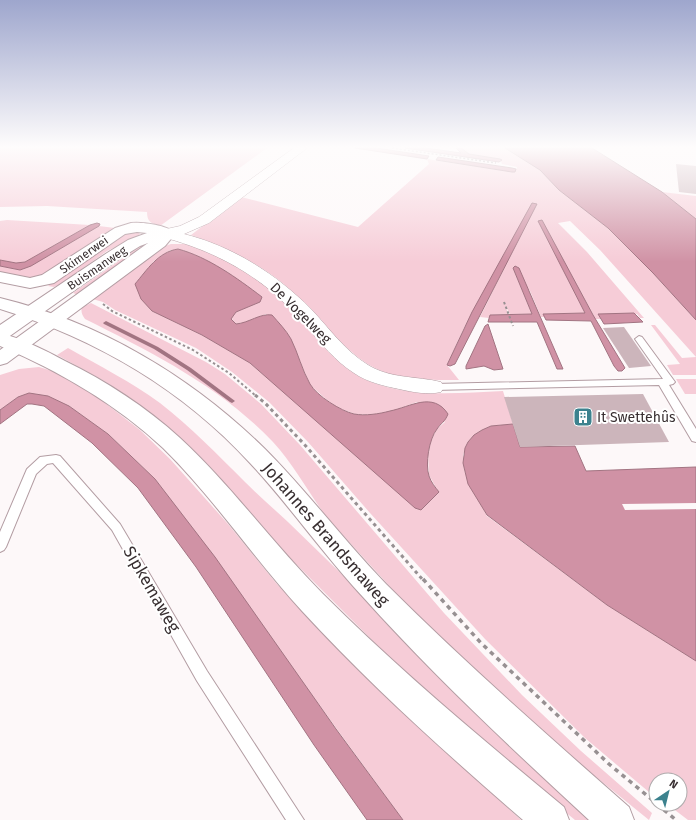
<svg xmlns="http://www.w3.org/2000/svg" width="696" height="820" font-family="'Fira Sans',sans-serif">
  <rect width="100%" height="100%" fill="#fdf8f9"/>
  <!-- green -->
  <g fill="#f6ccd7" fill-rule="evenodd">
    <path d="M 0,148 L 267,148 L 160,226 C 151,223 147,222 147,212 L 47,206 L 0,207 Z"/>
    <path d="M 461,148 L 505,148 L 540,170 L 559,190 L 608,228 L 653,273 L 696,320 L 696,375 L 673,375 L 667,365 L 680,364 L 651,325 L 655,325 L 682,358 L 696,357 L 600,250 L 570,221 L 558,223 L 587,252 L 644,318 L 640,318 L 637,314 L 598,314 L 601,319 L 595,319 L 542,220 L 538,221 L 585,313 L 544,314 L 545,317 L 541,317 L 530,291 L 513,268 L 532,314 L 510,314 L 506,307 L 508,314 L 490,315 L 489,318 L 480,317 L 536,204 L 464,328 L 447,365 L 459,380 C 430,380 399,381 373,367 C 346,353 320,318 298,297 C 268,267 230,249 191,235 L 241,197 L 358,227 L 429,164 L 427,159 L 512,172 L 515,172 L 517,167 L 502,164 L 500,159 L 469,154 Z"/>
    <polygon points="662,192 696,196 696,219"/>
    <polygon points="7,220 90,225 25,262 16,263 0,260 0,221"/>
    <path d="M 99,226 L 115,228 C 95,241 52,277 30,278 C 20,279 10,275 0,273 L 0,266 L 20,270 L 31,266 Z"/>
    <polygon points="130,230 140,232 139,236 107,251 61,284 54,287 48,286"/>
    <polygon points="146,242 150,242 81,296 73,293"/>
    <path d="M 171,244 L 188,244 L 193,245 C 227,261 257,276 285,303 C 312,330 334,367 371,382 C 413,398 459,393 503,391 L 513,424 L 491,426 L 482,430 L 474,435 L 468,442 L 463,455 L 465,473 L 487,516 L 607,605 L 696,661 L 696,820 L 688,820 L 667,804 L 680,804 L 680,780 L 656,780 L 656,798 L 585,738 L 485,639 L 370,513 L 308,442 L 269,402 L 232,372 L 196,348 L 115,310 L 103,302 L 89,298 L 161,247 ZM 171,250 L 202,259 L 219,268 L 262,297 L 260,302 L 236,312 L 231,318 L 236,324 L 245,323 L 266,314 L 290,338 L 310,385 L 335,407 L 355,414 L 376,414 L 392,411 L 417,402 L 445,422 L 437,429 L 431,440 L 428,455 L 429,475 L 439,493 L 320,423 L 250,363 L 202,335 L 152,311 L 142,276 L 154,261 Z"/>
    <path d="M 91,303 L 206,362 L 225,374 L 261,404 L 300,445 L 444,613 L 522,695 L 581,751 L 652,813 L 649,820 L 596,777 L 593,778 C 525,717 455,657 393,590 C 379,575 365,559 351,544 C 342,534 333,525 325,515 C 308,491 293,464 273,442 C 221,387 151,352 85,319 C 81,314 80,309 84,304 L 87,305 Z"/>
    <path d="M 68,348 C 100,366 131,382 160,403 C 191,427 218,455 245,482 C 259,496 274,509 288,522 L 595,820 L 575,820 L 513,769 L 396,664 L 286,554 L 213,470 L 180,438 L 134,401 L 104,381 L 57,355 Z"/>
    <polygon points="39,367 56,372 74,383 100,399 140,430 170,459 228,524 276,583 367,678 521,820 403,820 155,479 108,434 69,406 18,397 0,410 0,375 19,369"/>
    <polygon points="676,379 696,379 696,394 685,394"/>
  </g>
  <!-- water -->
  <g fill="#d092a5" stroke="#a27482">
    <polygon points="355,148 376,148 429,156 427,159"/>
    <polygon points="405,148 426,148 461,153 456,148 461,148 469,154 500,159 502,160 499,162"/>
    <polygon points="505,148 592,148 662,192 696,219 696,320 653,273 608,228 559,190 540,170"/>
    <polygon points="438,157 512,168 516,169 515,172 512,172 436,160"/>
    <polygon points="532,203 537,204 455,364 450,366 447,365 472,312"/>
    <polygon points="542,220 593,315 625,368 622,371 618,371 614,366 591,321 546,320 543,314 585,313 538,221"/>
    <polygon points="97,223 100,224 99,226 31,266 20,270 0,266 0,260 16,263 25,262 90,225"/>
    <path d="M 178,249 C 208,257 237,278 262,297 L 260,302 L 236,312 L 231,319 L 236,324 C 249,323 260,313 272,315 C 278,322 286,330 291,339 C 298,353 302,370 310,384 C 317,396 341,411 354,414 C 365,416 379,414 390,411 C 410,407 433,391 448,414 C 445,422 441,423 437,429 C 429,439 425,464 429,476 C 431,482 435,487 439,492 L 421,510 L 415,508 L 250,363 L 202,335 L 152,311 L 141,299 L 135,284 C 147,270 158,252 178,249 Z"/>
    <polygon points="515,266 519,268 563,369 557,369 537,322 488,322 490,315 532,314 513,268"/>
    <polygon points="634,313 643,322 604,324 598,314"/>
    <polygon points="488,324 503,369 494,370 484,366 466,369 466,366 485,326"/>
    <polygon points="29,393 48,396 69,406 108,434 155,479 215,557 336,729 403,820 367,820 314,745 196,567 138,488 92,443 57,416 44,406 32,404 27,404 0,424 0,410 18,397"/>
    <polygon points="513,424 520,447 575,446 586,471 696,467 696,661 607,605 487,515 468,484 463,463 465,448 468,442 474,435 482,430 491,426"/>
  </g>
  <!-- pier -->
  <polygon fill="#fdf8f9" points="696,503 696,509 625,510 622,504"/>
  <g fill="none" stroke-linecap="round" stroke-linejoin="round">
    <!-- stream -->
    <polygon fill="#a27482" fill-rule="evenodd" points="106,321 158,347 191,368 235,401 232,403 230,402 187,370 154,349 104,324 103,323"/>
  </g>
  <!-- building -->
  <g fill="#ccb5bb">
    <polygon points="676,164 696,166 696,194 679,192"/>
    <polygon points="624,327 651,366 629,368 603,328"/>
    <polygon points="643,394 669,442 520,447 504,397"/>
  </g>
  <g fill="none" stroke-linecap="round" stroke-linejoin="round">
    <defs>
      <g id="lane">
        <polygon points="639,336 642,337 675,382 673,384 669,385 696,429 696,442 692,441 659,385 434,390 429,387 434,384 663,379 635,339"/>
        <polygon points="56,455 60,456 120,524 207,671 304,820 286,820 197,681 112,530 53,463 47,464 36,474 6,547 4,550 0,552 0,532 27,469 40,457"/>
      </g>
      <path id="street" d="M 294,148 L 307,148 L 209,223 L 184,234 C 232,246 276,274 311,309 C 329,328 345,351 368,365 C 391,379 416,376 441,382 L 444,387 L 441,392 C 428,395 412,392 399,389 C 384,386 367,382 354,373 C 335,361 321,343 306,326 C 295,313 283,301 270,290 C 238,264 201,247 162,237 L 160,234 L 162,230 L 180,226 L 199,217 Z"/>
      <path id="secondary" d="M 131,223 C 142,222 169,225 175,234 L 165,246 L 7,363 L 0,365 L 0,350 L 148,243 L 140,246 L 119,259 L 7,338 L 0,340 L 0,325 L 107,253 L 128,240 L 147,233 L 137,232 L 125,234 L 54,283 L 30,288 L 0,282 L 0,272 L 30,278 L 42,275 L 115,228 Z"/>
      <g id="primary">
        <path d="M 0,298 C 100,322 192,377 265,449 C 308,492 344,541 386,584 C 464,662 546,734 629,807 L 634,820 L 589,820 C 511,748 434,676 363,597 C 323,554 290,506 250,463 C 182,389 96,339 0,309 Z"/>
        <path d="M 0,333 C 23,339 45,350 65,361 C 106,381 146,407 180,438 C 232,486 273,544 323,594 C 399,670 482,739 564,807 L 569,820 L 523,820 C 447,754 371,686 302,611 C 254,559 214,498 163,448 C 116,404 59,371 0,346 Z"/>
      </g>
    </defs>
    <!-- lane casing -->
    <use href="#lane" stroke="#b39da3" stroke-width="2"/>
    <!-- street casing -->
    <use href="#street" stroke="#b39da3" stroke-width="1"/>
    <!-- secondary casing -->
    <use href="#secondary" stroke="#b39da3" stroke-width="2"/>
    <!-- primary casing -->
    <use href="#primary" stroke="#b39da3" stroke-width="2"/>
    <!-- path-far3 -->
    <polyline stroke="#979092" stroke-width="1.5" stroke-dasharray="2 2" stroke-linecap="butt" points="392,148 496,163"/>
    <!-- path-far2 -->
    <g stroke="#979092" stroke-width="2" stroke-dasharray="2.5 2.5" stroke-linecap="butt">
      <polyline points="504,302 513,326"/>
      <polyline points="103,304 112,311 193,350 229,373 256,396"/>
    </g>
    <!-- path-far1 -->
    <polyline stroke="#979092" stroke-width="3" stroke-dasharray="3.5 3.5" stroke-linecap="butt" points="255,395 265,403 304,444 423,580"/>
    <!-- path -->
    <g stroke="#979092" stroke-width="3.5" stroke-dasharray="4.5 4.5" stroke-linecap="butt">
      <polyline points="423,579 481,643 609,764 656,803"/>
      <polyline points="657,804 676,820"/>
    </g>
    <!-- lane -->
    <use href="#lane" fill="#fff" fill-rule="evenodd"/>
    <!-- street -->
    <use href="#street" fill="#fff" fill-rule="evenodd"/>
    <!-- secondary -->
    <use href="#secondary" fill="#fff" fill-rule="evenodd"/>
    <!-- primary -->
    <use href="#primary" fill="#fff" fill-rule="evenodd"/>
  </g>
  <!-- sky -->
  <linearGradient id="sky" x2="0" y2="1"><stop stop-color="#9ea6cd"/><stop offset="0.56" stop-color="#fefcfc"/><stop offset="1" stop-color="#fefcfc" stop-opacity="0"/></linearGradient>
  <rect width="696" height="262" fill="url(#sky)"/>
  <!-- icons -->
  <defs>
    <symbol id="building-square" viewBox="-11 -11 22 22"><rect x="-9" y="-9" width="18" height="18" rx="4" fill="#3c828e" stroke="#fff"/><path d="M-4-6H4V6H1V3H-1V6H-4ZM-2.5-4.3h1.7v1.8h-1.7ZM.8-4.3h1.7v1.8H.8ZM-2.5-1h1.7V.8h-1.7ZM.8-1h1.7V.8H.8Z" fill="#fff"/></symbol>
  </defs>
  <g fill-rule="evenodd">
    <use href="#building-square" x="572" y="406" width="22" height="22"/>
  </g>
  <g text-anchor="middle" stroke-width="4" stroke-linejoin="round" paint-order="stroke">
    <!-- far-street labels -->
    <g font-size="12" fill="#382f31" stroke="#fff">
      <text transform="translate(84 255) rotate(-35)" y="4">Skimerwei</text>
      <text transform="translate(97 268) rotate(-34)" y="4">Buismanweg</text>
    </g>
    <!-- street labels -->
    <g font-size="14" fill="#382f31" stroke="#fff">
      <text transform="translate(301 313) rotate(45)" y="5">De Vogelweg</text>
    </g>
    <!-- poi labels -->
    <g font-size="14" fill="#382f31" stroke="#fff" text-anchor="start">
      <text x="597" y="422">It Swettehûs</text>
    </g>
    <!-- near-street labels -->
    <g font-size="17" fill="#382f31" stroke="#fff">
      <text transform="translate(326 534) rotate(49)" y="6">Johannes Brandsmaweg</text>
      <text transform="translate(152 589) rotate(60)" y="6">Sipkemaweg</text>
    </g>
  </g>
  <!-- north arrow -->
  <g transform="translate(668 792) rotate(35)"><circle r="19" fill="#ffffff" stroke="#afacad"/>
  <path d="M0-3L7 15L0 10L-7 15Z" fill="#3c828e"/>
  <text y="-6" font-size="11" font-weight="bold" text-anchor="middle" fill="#382f31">N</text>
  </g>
</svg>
